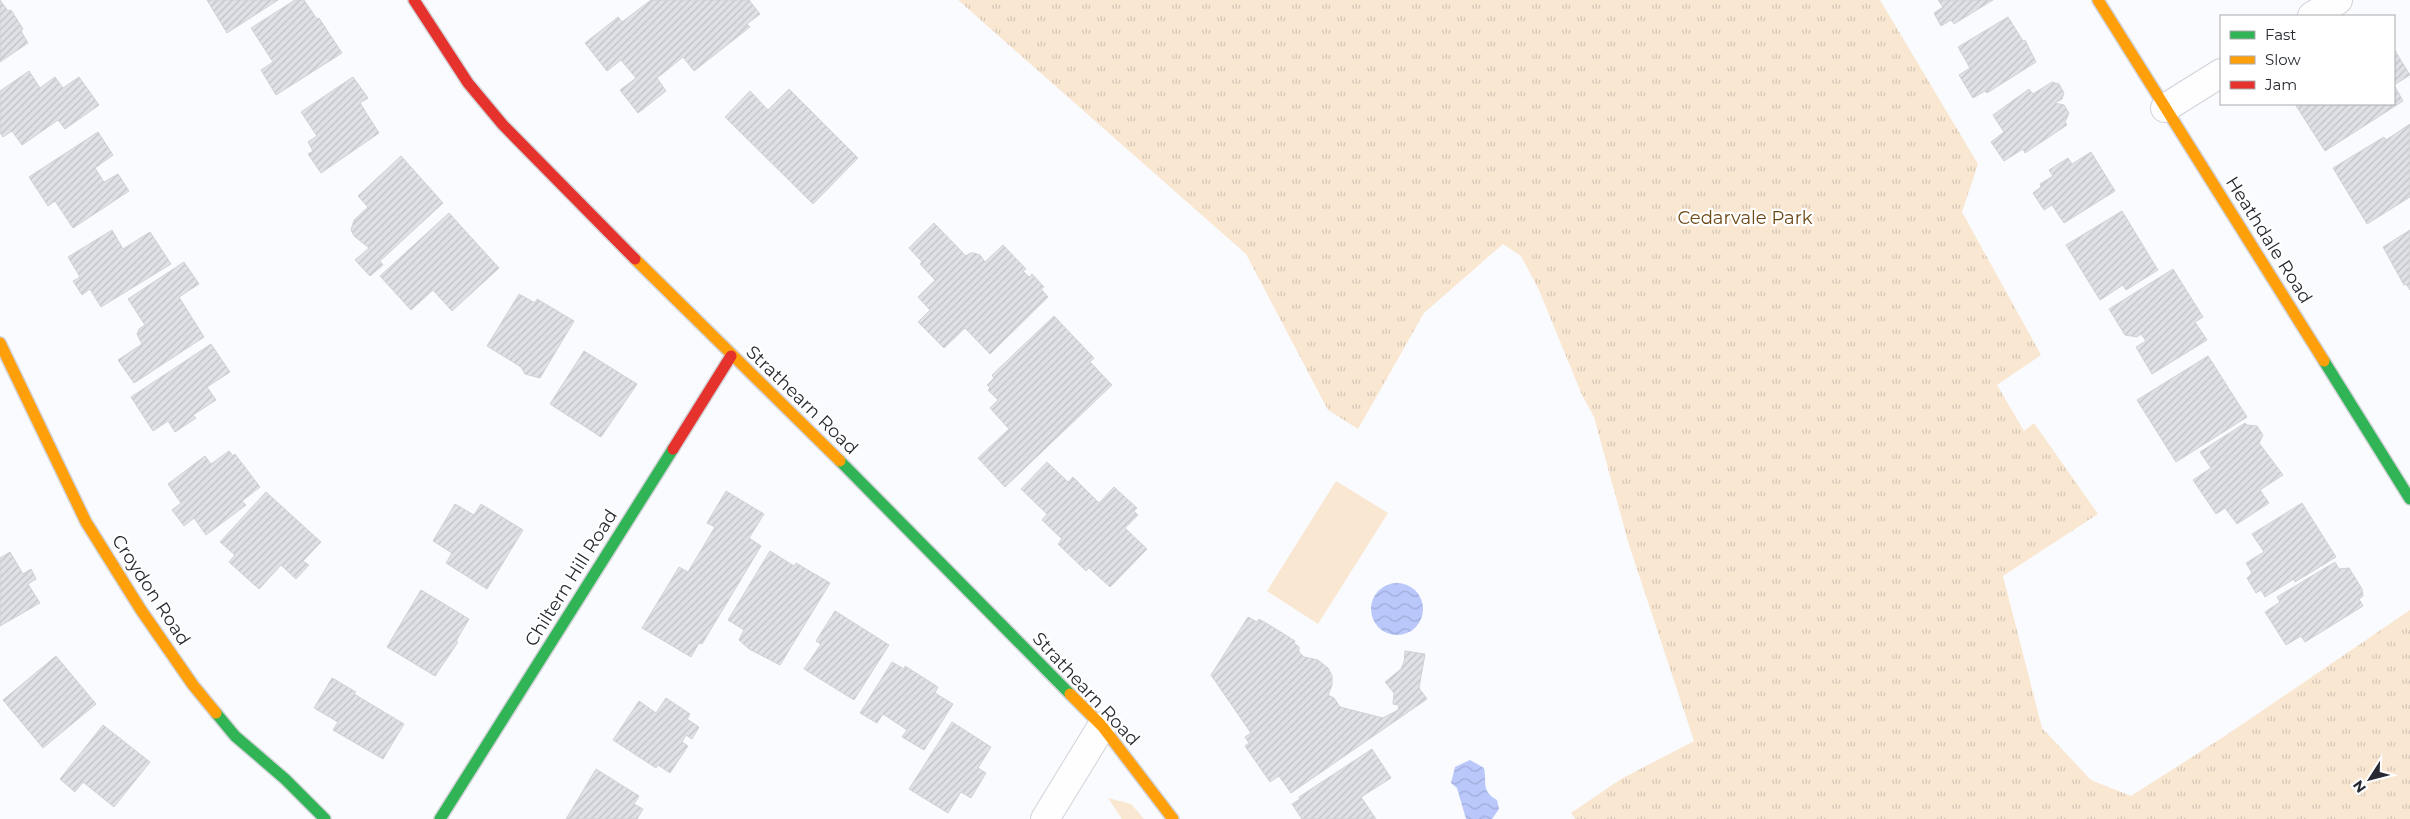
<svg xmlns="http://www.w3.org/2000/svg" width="2410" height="819" font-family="Montserrat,sans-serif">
  <defs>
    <pattern id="park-tufts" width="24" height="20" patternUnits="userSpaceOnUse" patternTransform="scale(1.25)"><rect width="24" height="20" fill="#f9e7d2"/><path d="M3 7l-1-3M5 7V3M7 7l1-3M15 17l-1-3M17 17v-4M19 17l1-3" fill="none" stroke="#d5c6b5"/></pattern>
    <pattern id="water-waves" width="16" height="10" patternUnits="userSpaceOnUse" patternTransform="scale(1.25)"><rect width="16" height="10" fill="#b9c7fa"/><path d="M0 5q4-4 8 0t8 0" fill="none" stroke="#9fabd7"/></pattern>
    <pattern id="building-hatch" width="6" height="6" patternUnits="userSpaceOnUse" patternTransform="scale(1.25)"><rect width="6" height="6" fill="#dfe1e6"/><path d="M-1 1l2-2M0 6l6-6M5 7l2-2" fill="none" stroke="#bfc1c6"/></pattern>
  </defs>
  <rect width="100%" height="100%" fill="#fafbfe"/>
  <!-- grass -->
  <g fill="#f9e7d2">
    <polygon points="1336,481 1388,513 1318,624 1267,591"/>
    <polygon points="1108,798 1131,804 1144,819 1122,819"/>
  </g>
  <!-- park -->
  <polygon fill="url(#park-tufts)" points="958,0 1880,0 1978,164 1962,212 2041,355 1997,385 2024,431 2034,423 2098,514 2003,576 2042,728 2091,780 2131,796 2228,734 2410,610 2410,819 1575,819 1571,813 1621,779 1694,741 1629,545 1594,417 1582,395 1539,290 1521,256 1503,244 1424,313 1358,429 1328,410 1246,254"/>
  <!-- water -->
  <g fill="url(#water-waves)">
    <circle cx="1397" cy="609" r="26"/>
    <path d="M 1470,760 L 1484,768 C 1487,783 1481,791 1497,800 L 1499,809 L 1492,819 L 1466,819 L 1457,788 L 1451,783 L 1455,767 Z"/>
  </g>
  <!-- building -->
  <g fill="url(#building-hatch)" stroke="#d0d2d7">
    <polygon points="0,0 8,11 11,10 23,29 21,31 28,43 0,62"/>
    <polygon points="207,0 278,0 227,33"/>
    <polygon points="295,0 304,0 317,19 319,18 342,53 276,95 261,70 273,62 251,28"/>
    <polygon points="651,0 749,0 760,14 747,24 750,27 694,71 683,57 657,78 666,91 638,113 620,90 636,78 621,60 607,71 585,43 618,17 622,22"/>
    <polygon points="1938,0 1993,0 1954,24 1951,20 1941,26 1934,13 1943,7"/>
    <polygon points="2008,17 2023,41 2025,40 2036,62 1987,93 1985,91 1973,98 1959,75 1970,68 1958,47"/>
    <polygon points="2394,49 2410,75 2394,85 2403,101 2325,151 2295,104 2394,104"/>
    <polygon points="29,71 40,88 55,77 63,88 79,77 99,105 65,129 58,120 22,145 12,131 3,137 0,133 0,91"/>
    <polygon points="353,77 368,98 360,103 379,133 321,173 308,154 313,151 308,142 317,136 301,112"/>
    <polygon points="2052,82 2059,84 2064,93 2062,99 2055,103 2064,105 2069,113 2065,122 2067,125 2025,153 2023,149 2004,161 1991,142 2004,132 1993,115 2029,89 2033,94"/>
    <polygon points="789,89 858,158 813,204 725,117 750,91 768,110"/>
    <polygon points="2410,124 2410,197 2367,224 2333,168 2384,137 2386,140"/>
    <polygon points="98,132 113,155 95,168 104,182 118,174 129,191 73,228 55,201 48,206 29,177"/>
    <polygon points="2091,152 2115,191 2064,223 2052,205 2044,210 2033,193 2041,187 2040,184 2053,176 2049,170 2068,158 2072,164"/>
    <polygon points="401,156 443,203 380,261 383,265 370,276 355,260 369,248 354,236 351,230 354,220 368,207 358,196"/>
    <polygon points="2122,211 2158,270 2126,290 2123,285 2100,300 2066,245"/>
    <polygon points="449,213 499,268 452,311 433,290 411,310 380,276"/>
    <polygon points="934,223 966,256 970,253 974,253 980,255 985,262 1003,245 1026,269 1023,271 1029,277 1032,274 1044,287 1041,289 1048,297 990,354 965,328 944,348 918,322 930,310 918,297 935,280 920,264 922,262 909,248"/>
    <polygon points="112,230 123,249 150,232 171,264 101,307 90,289 82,295 73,281 80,277 68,257"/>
    <polygon points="2410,230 2410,290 2406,284 2404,285 2383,247"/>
    <polygon points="184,262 199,284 179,297 204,337 134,383 118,360 142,344 137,334 139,329 145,325 128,299"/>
    <polygon points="2173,269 2203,317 2195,322 2207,340 2152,374 2136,347 2146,341 2141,334 2137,337 2125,335 2109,309"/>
    <polygon points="519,294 535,303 537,299 574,321 540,378 525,374 521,367 487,346"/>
    <polygon points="1054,316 1094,358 1090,362 1112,385 1005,487 978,458 1009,429 990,408 998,400 988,390 990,388 987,385 994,378 992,375"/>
    <polygon points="211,344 230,372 207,387 216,400 193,415 196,418 175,432 168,421 153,431 131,397"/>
    <polygon points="584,351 637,384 601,437 550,404"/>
    <polygon points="2208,356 2247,417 2176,462 2137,400"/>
    <polygon points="2245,423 2247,425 2257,426 2263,435 2259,443 2283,475 2260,490 2269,503 2237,524 2225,508 2216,514 2193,480 2211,468 2200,452"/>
    <polygon points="229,451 233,456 235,454 260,487 242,501 246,505 206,535 194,518 184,526 172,510 181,503 168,484 205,456 211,464"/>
    <polygon points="1047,462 1068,482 1073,477 1099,503 1114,487 1137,508 1134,511 1138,515 1125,528 1147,549 1110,587 1089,568 1086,571 1058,544 1062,539 1042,520 1047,514 1021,489"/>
    <polygon points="726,491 764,514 749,538 761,546 702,644 699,643 691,657 642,628 679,567 688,572 715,527 707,523"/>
    <polygon points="266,492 321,542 303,561 309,565 296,579 281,565 259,589 229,562 235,555 220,542"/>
    <polygon points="2302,503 2336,557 2295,582 2294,579 2265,597 2261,590 2256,593 2247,578 2252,573 2246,563 2264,552 2252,534"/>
    <polygon points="455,504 474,515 481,504 523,530 487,589 446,563 452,553 433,541"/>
    <polygon points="770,551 794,566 796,563 830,583 780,665 749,649 739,640 744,630 728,620"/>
    <polygon points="10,552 23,574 31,569 36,579 28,584 40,603 0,626 0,558"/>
    <polygon points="2335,562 2339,569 2349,568 2362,589 2363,596 2359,599 2363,606 2305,642 2301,636 2286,645 2265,612 2280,602 2277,597"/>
    <polygon points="421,590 469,619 456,641 458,642 435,676 387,647"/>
    <polygon points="835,611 889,645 854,700 804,669 821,644 816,641"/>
    <polygon points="1248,617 1257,622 1259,619 1271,626 1295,641 1294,643 1299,647 1299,652 1304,657 1318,660 1328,668 1332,676 1332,685 1328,695 1334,698 1340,707 1383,718 1398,710 1399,705 1393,704 1394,693 1385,682 1401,669 1404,662 1405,651 1425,654 1419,688 1427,699 1291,793 1279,776 1270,782 1245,746 1249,743 1245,737 1251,733 1211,675"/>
    <polygon points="56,656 96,704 43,748 3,700"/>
    <polygon points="892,662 904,669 905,666 938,687 935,693 953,704 924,750 902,737 907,730 883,714 877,723 860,713"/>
    <polygon points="332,678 356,692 354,694 404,724 383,759 333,730 338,722 314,708"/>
    <polygon points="666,698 690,714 687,719 699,727 692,739 686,735 682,742 688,746 670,773 658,765 656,768 613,740 639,701 656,713"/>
    <polygon points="952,722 991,747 978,768 986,773 971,798 961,792 948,813 909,789"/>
    <polygon points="103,725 150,762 114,807 83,782 75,792 60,779"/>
    <polygon points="1372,749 1391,778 1361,797 1376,819 1302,819 1292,804 1300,799 1299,797"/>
    <polygon points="596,769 639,796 634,804 643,809 637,819 566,819"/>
  </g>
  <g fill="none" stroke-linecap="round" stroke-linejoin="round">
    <defs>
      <g id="street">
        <polyline points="2312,16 2338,0"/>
        <polyline points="2165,108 2221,73"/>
        <polyline points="1045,819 1102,726"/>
      </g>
      <g id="fast">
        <polyline points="2324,361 2410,499"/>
        <polyline points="840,461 1070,694"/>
        <polyline points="216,713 235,736 285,779 325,819"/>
        <polyline points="440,819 673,449"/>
      </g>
      <g id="slow">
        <polyline points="2098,0 2324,361"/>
        <polyline points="635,259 840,461"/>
        <polyline points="0,343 86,522 141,610 193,685 216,713"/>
        <polyline points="1070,694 1102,726 1173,819"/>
      </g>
      <g id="jam">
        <polyline points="414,0 468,83 503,125 635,259"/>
        <polyline points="673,449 731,356"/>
      </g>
    </defs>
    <!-- street casing -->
    <use href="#street" stroke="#d2d3d9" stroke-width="30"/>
    <!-- fast casing -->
    <use href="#fast" stroke="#d2d3d9" stroke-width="14"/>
    <!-- slow casing -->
    <use href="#slow" stroke="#d2d3d9" stroke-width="14"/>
    <!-- jam casing -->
    <use href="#jam" stroke="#d2d3d9" stroke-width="14"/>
    <!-- street -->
    <use href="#street" stroke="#fefeff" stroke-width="28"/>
    <!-- fast -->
    <use href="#fast" stroke="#30b455" stroke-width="11"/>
    <!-- slow -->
    <use href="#slow" stroke="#ff9f0a" stroke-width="11"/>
    <!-- jam -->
    <use href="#jam" stroke="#e5322d" stroke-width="11"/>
  </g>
  <g text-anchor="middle" stroke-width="4.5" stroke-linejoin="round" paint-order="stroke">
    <!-- park labels -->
    <g font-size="18" fill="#6c4815" stroke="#fff">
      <text x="1745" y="224">Cedarvale Park</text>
    </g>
    <!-- street labels -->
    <g font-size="18" fill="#272a32" stroke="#fff">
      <text transform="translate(2269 240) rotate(58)" y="6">Heathdale Road</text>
      <text transform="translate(802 400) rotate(44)" y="6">Strathearn Road</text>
      <text transform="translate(571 578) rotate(-58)" y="6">Chiltern Hill Road</text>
      <text transform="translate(151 590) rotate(57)" y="6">Croydon Road</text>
      <text transform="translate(1086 689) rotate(47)" y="6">Strathearn Road</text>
    </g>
  </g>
  <!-- legend -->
  <rect x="2220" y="15" width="175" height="90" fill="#ffffff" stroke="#a9aaad"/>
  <rect x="2230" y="31" width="25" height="8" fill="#30b455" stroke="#a9aaad"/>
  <text x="2265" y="40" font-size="15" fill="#272a32">Fast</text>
  <rect x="2230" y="56" width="25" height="8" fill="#ff9f0a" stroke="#a9aaad"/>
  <text x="2265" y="65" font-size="15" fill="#272a32">Slow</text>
  <rect x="2230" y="81" width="25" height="8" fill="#e5322d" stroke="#a9aaad"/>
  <text x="2265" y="90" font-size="15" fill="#272a32">Jam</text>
  <!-- north arrow -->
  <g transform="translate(2370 779) rotate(234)" stroke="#ffffff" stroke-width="4" paint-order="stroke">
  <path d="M0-4L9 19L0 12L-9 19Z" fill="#272a32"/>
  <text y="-8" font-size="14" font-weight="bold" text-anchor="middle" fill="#272a32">N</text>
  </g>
</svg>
